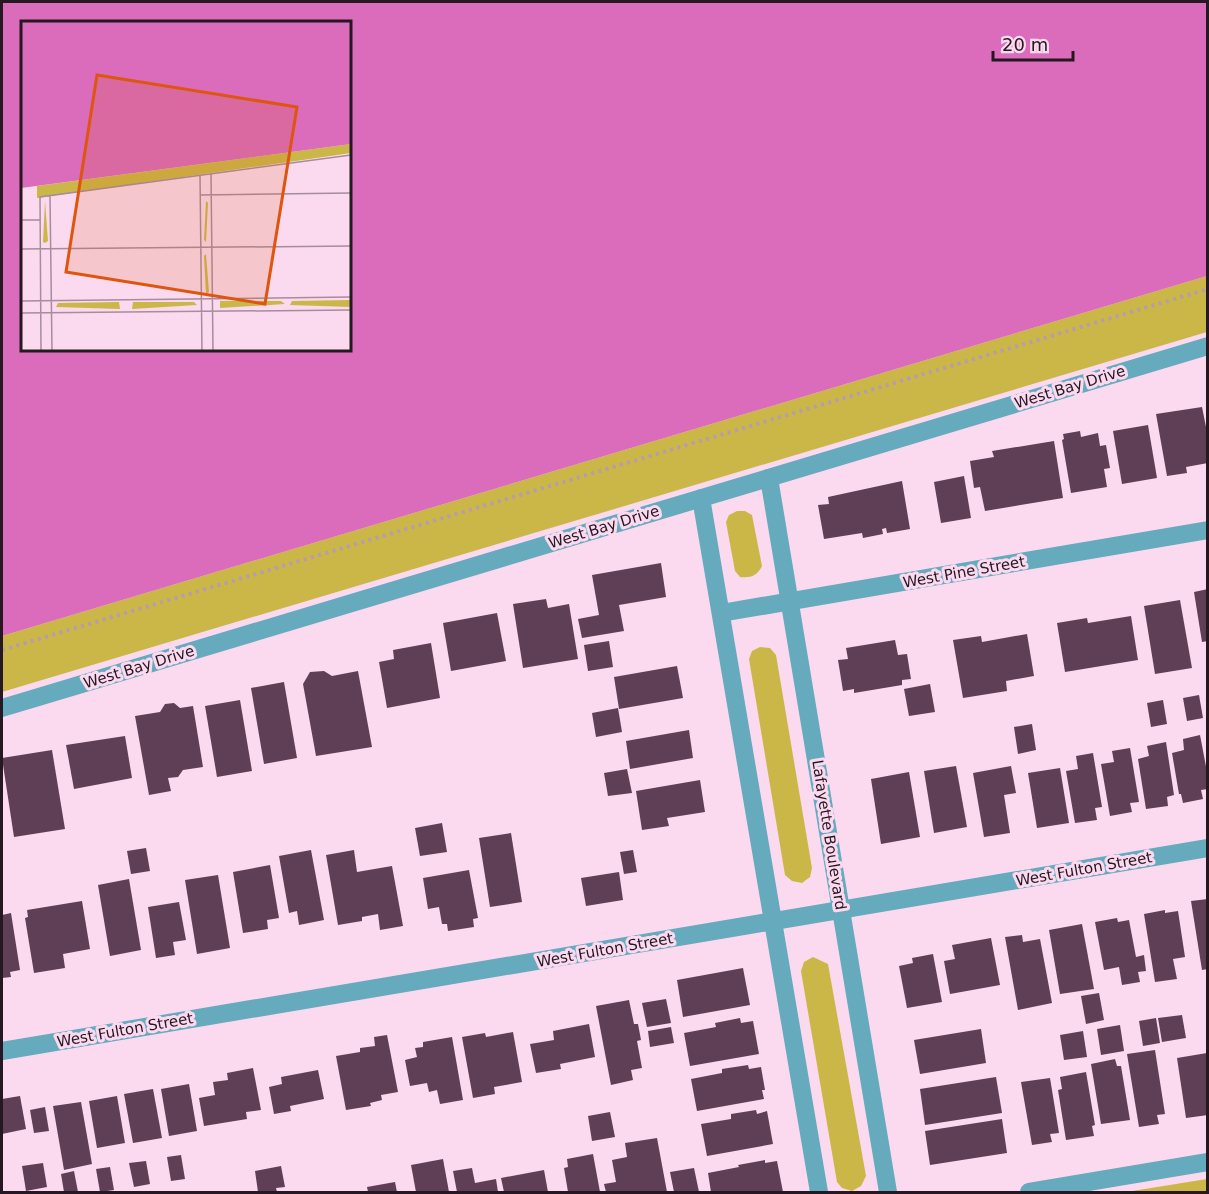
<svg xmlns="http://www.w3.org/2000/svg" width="1209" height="1194" font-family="'DejaVu Sans',sans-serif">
  <rect width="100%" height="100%" fill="#fbdaef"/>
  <!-- green -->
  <g fill="#cbb747">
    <polygon points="1207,276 1207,332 2,692 2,636"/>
    <path d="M 737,511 L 745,511 L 752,515 L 762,566 C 757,576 751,578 740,577 L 735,571 L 726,522 L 729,515 Z"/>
    <polygon points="760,647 770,648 776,655 812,868 810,877 802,883 792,881 785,875 749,659 752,651"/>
    <polygon points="813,957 828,964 866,1176 861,1186 852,1191 842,1188 837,1182 801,971 804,962"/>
    <polygon points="1207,1179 1207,1192 1126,1192"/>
  </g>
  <!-- water -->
  <path fill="#da6cbb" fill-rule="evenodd" d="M 2,2 L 1207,2 L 1207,276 L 2,636 ZM 22,22 L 350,22 L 350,350 L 22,350 Z"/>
  <!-- building -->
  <g fill="#5f3f55">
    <polygon points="1202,407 1208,437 1208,463 1186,467 1187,473 1167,476 1156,414"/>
    <polygon points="1148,425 1157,478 1122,484 1113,431"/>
    <polygon points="1080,431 1081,437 1098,433 1100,446 1106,445 1110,468 1104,469 1107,487 1071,493 1062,440 1064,439 1063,434"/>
    <polygon points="1054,441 1063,498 985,511 980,487 974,488 970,461 994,457 992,451"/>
    <polygon points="964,476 971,518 941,523 934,482"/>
    <polygon points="902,481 910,529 887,533 886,528 882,529 883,534 863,538 862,533 824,539 818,505 829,504 828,497"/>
    <polygon points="661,563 666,597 619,605 624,631 582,638 578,619 599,615 592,575"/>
    <polygon points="1208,589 1208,641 1202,642 1194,592"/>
    <polygon points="546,599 548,608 569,604 578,659 523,668 513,604"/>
    <polygon points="1180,600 1192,668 1155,674 1144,606"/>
    <polygon points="497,613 506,661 451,671 443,623"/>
    <polygon points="1131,616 1138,660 1065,672 1057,623 1087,618 1088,623"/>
    <polygon points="1027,634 1034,676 1006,681 1007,691 963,698 953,640 981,636 982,642"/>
    <polygon points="895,640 898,655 907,654 911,679 902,680 902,685 854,693 854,689 843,691 838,660 848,659 846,648"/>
    <polygon points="609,641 613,667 588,671 584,645"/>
    <polygon points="431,643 440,698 387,708 379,662 394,659 393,650"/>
    <polygon points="677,666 683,698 619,709 614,677"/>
    <polygon points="324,671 332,676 358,671 372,747 316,756 303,684 310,672"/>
    <polygon points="284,682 297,758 264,764 251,688"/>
    <polygon points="930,684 935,712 909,716 904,689"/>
    <polygon points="1199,695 1203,718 1187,721 1183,698"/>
    <polygon points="240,700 252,771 217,777 205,706"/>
    <polygon points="1163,700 1167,724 1151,727 1147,703"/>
    <polygon points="174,703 180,708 193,706 203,767 183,770 178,777 168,778 171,791 149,795 135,716 160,712 165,704"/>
    <polygon points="618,708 622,732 596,737 592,713"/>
    <polygon points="1032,724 1036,750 1018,754 1014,727"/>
    <polygon points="689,730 693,758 630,769 626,741"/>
    <polygon points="1200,735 1208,777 1208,789 1201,790 1203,799 1183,803 1181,794 1179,794 1172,753 1184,750 1183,739"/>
    <polygon points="125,736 132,778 74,789 66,745"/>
    <polygon points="1166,742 1174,795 1167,797 1168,806 1146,809 1138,759 1149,756 1147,746"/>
    <polygon points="1130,748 1139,802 1130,803 1132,812 1110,816 1101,764 1114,762 1112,751"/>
    <polygon points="52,750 65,829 14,837 2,758"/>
    <polygon points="1093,753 1102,807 1095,808 1097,820 1075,823 1066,771 1078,769 1076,756"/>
    <polygon points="956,766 967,827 934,833 924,771"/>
    <polygon points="1011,766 1016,793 1004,795 1010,833 984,837 973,773"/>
    <polygon points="1060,768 1069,823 1037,828 1028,773"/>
    <polygon points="627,769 632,793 608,796 604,773"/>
    <polygon points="909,772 920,837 881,844 871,779"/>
    <polygon points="700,780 705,812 667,818 669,826 642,830 636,791"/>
    <polygon points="442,823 447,852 420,856 415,828"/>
    <polygon points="511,833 522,902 490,907 479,838"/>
    <polygon points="146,848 150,871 131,874 127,851"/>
    <polygon points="311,850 324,920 299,925 297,911 289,913 279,856"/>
    <polygon points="354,850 357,872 392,866 403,926 380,930 378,914 362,917 362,921 338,925 326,855"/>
    <polygon points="633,850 637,872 624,874 620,852"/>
    <polygon points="270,865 279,918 267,920 268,929 243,933 233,872"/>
    <polygon points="469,870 478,918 473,919 474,927 448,931 447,924 442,924 439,907 428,909 423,878"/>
    <polygon points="619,872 623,900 586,906 581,878"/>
    <polygon points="218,875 230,948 197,954 185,880"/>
    <polygon points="129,879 141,950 110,956 98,885"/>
    <polygon points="1208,899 1208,969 1202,970 1191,901"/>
    <polygon points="82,901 90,949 63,954 65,968 34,973 25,918 28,917 27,910"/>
    <polygon points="179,902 186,940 173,942 175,955 156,958 148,907"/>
    <polygon points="1165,910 1165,913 1178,911 1185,957 1173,959 1177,979 1155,982 1144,914"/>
    <polygon points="11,913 20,970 10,972 11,977 2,978 2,915"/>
    <polygon points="1117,918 1118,922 1129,920 1136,957 1144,955 1146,971 1138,972 1140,982 1122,985 1119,967 1104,970 1095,922"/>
    <polygon points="1082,924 1094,989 1060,994 1049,930"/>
    <polygon points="1022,935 1023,942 1040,939 1052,1003 1018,1010 1005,937"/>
    <polygon points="991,938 1000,985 950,994 944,961 955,959 952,945"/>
    <polygon points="933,954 942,1002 907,1008 899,966 913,963 912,958"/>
    <polygon points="743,968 750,1005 683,1017 677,980"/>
    <polygon points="1099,993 1104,1020 1086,1024 1081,996"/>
    <polygon points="666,999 671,1023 647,1027 642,1003"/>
    <polygon points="629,1000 634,1024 638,1024 641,1040 637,1041 642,1068 631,1070 633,1080 611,1085 596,1006"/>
    <polygon points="1182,1015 1186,1038 1162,1042 1158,1018"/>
    <polygon points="740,1018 741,1023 753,1021 759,1054 690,1066 684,1033 716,1027 715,1023"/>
    <polygon points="1156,1018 1160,1043 1143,1046 1139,1021"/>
    <polygon points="589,1024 595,1057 560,1064 561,1069 536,1073 530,1044 554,1040 553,1031"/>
    <polygon points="1120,1025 1124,1051 1101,1055 1097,1029"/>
    <polygon points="671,1027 674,1043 650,1047 648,1031"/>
    <polygon points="981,1029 986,1063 920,1074 914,1040"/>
    <polygon points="1083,1031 1087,1057 1064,1060 1060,1035"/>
    <polygon points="513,1032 522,1082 494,1087 495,1094 473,1098 462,1037 485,1033 486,1037"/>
    <polygon points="387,1035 398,1092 381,1095 382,1100 370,1103 371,1106 346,1110 336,1056 360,1052 360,1048 375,1046 374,1037"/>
    <polygon points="452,1037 463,1100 440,1104 437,1090 429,1092 427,1083 410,1086 405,1060 417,1057 415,1048 423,1047 423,1042"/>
    <polygon points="1155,1050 1165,1114 1157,1115 1159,1124 1139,1127 1127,1054"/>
    <polygon points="1207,1053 1208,1115 1186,1118 1177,1058"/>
    <polygon points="1115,1059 1117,1066 1121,1066 1130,1120 1101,1124 1091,1064"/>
    <polygon points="748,1065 749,1069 761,1067 765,1090 762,1090 764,1099 697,1111 691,1079 722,1073 722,1069"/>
    <polygon points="253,1068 261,1110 246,1112 247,1119 204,1126 199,1098 215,1095 213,1082 228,1080 227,1073"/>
    <polygon points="318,1070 324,1099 290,1106 291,1111 274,1114 269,1087 282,1084 281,1077"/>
    <polygon points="1086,1072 1095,1125 1092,1126 1094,1136 1066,1140 1058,1090 1062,1089 1060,1077"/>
    <polygon points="996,1077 1002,1113 925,1125 920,1089"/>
    <polygon points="1050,1078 1059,1133 1050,1134 1052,1142 1032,1145 1021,1082"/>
    <polygon points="189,1084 197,1131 169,1136 161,1089"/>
    <polygon points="153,1089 162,1138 133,1143 124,1094"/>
    <polygon points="20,1096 26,1129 2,1134 2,1099"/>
    <polygon points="117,1096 125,1143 97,1148 89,1101"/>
    <polygon points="81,1102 92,1164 64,1170 53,1106"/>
    <polygon points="45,1107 49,1131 34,1133 30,1110"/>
    <polygon points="756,1110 757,1114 767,1111 773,1144 707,1156 701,1124 731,1119 731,1114"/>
    <polygon points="610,1112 615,1137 592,1141 588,1116"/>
    <polygon points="1002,1119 1007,1153 930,1165 925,1131"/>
    <polygon points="657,1138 667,1192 606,1192 604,1184 616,1182 612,1160 627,1157 625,1143"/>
    <polygon points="593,1154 600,1192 568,1192 564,1168 568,1167 567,1159"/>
    <polygon points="181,1155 185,1179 171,1181 167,1157"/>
    <polygon points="443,1159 449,1192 416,1192 411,1165"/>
    <polygon points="765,1160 765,1163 777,1161 783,1192 711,1192 708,1173 739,1167 738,1165"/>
    <polygon points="146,1161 150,1184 134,1187 129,1163"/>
    <polygon points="43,1163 47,1187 26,1191 22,1166"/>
    <polygon points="281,1166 285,1187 276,1188 277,1192 258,1192 255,1171"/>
    <polygon points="110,1167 114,1190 100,1192 96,1169"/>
    <polygon points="472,1168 475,1183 496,1179 498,1192 457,1192 453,1171"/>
    <polygon points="694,1168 699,1192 674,1192 670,1172"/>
    <polygon points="544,1170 548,1192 504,1192 501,1178"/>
    <polygon points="74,1171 78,1192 64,1192 61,1174"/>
    <polygon points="395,1182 397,1192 368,1192 367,1187"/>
  </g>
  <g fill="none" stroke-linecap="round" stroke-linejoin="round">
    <!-- path -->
    <polyline stroke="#b79cad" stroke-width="4" stroke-dasharray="3 4.5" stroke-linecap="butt" points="2,650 1208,289"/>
    <!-- minor -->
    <g stroke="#66aabe" stroke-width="18">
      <polyline points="769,478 888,1192"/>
      <polyline points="701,498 819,1192"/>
      <polyline points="721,613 1208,530"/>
      <polyline points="2,708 1208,346"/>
      <polyline points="2,1051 1208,848"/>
      <polyline points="1029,1192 1208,1162"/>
    </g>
  </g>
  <g text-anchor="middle" stroke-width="6" stroke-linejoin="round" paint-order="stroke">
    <!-- street labels -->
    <g font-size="15" fill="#261821" stroke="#fbdaef">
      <text transform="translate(1070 387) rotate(-17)" y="5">West Bay Drive</text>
      <text transform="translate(604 527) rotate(-17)" y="5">West Bay Drive</text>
      <text transform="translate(964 572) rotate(-10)" y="5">West Pine Street</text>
      <text transform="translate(139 667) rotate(-17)" y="5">West Bay Drive</text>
      <text transform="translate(829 835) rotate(81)" y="5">Lafayette Boulevard</text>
      <text transform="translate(1084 869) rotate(-10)" y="5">West Fulton Street</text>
      <text transform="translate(605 950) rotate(-10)" y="5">West Fulton Street</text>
      <text transform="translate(125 1030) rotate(-10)" y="5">West Fulton Street</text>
    </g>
  </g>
  <!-- overview -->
  <g transform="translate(21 21)">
    <rect width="330" height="330" fill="#fbdaef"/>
    <path d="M 330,123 L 330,132 L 16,177 L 16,165 ZM 24,180 L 27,220 L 24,222 L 22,221 ZM 185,180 L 187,182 L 185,221 L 183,219 ZM 185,233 L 188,271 L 185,273 L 183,235 ZM 330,279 L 330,286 L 269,284 L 271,280 ZM 199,280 L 260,280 L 264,283 L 199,287 ZM 98,281 L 99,288 L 35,286 L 37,282 ZM 112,281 L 173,281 L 176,284 L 111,288 Z" fill="#cbb747"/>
    <path d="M 0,0 L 330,0 L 330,123 L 0,167 Z" fill="#da6cbb"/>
    <path fill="none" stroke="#a68c9d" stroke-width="1.5" d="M 190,153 L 192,330M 179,154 L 181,330M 179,174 L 330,172M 29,175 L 31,330M 0,199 L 19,199M 0,228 L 330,225M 0,280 L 330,276M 0,292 L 330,289M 20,330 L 19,176 L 330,134"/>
    <path fill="#de560d" fill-opacity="0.15" stroke="#de560d" stroke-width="3" d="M 76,54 L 276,86 L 244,283 L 45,251 Z"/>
    <rect width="330" height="330" fill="none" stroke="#261821" stroke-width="3"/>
  </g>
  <!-- border -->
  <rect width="1209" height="1194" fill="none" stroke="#261821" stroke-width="6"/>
  <!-- scale -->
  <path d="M993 51v9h80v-9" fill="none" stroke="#261821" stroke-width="3"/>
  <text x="1002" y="51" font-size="18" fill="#261821" stroke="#fbdaef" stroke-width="4.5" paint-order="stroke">20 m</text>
</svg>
